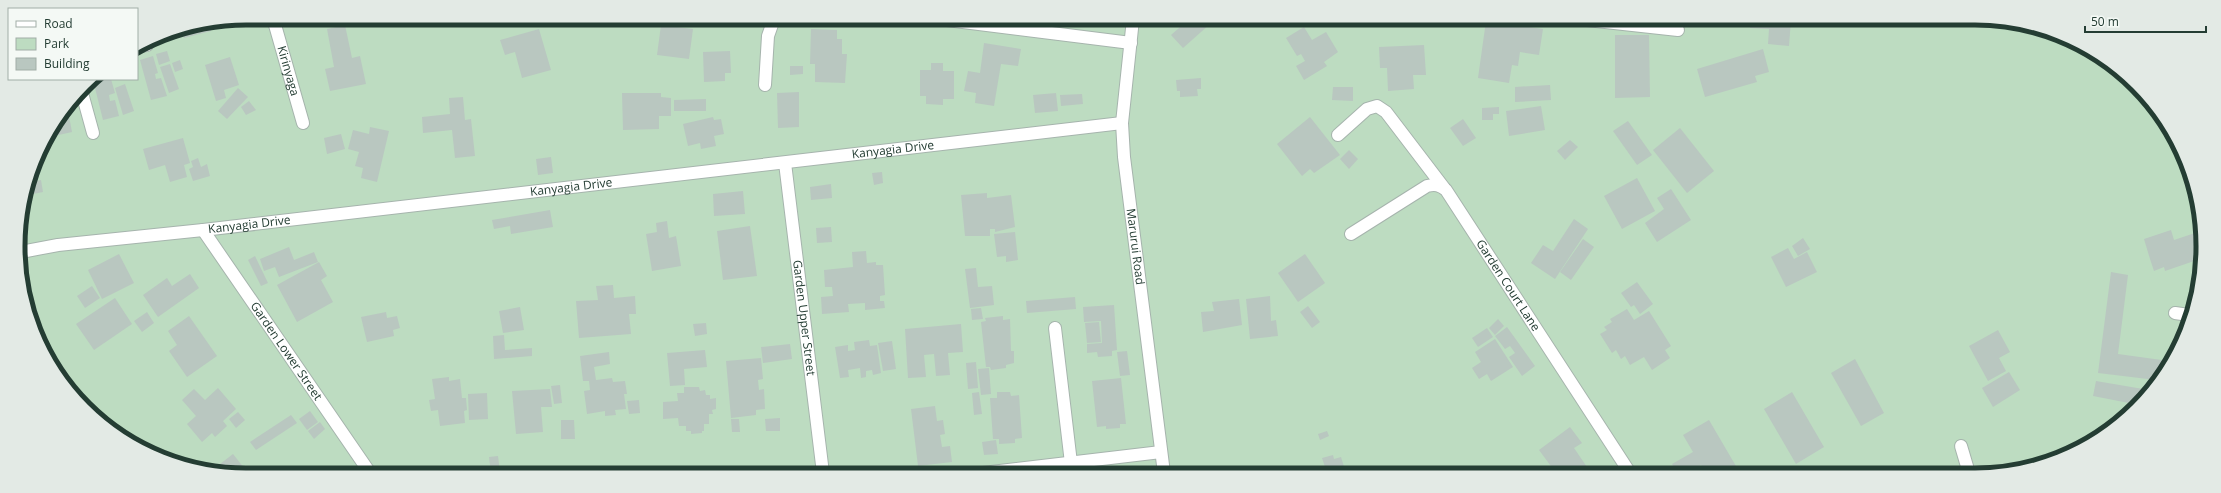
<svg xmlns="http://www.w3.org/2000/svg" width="2221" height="493" font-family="'Open Sans',sans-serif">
  <rect width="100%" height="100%" fill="#e3ece7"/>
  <!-- green -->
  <polygon fill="#bddcc1" points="247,18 2005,20 2089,49 2156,108 2195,188 2201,277 2179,348 2136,408 2075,452 2004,473 216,473 132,444 65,386 26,306 19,231 42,145 92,79 137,79 137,49 159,35"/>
  <!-- building -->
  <g fill="#b9c7c0">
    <polygon points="1185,19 1206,19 1210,24 1183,48 1171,35 1187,21"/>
    <polygon points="1751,20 1791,20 1789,46 1768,44 1769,29 1750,28"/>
    <polygon points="1486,21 1543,29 1539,55 1520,52 1518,66 1512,65 1509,83 1478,78"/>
    <polygon points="210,25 211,31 184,38 182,31"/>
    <polygon points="345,25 352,58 360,56 366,84 330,91 325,69 334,67 327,29"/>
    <polygon points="661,25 693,29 689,59 657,55"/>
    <polygon points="1304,27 1312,40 1326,32 1338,52 1324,62 1327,66 1304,80 1296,66 1305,61 1301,54 1297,56 1286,38"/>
    <polygon points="539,29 551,70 522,78 515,52 505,55 500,40"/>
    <polygon points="811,29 837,30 837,39 842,39 842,54 847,54 845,83 815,82 815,64 810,64"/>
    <polygon points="1615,35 1649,35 1650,97 1615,98"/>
    <polygon points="984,43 1021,49 1018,66 1001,64 994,106 975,103 976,93 964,91 968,71 980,73"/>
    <polygon points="1424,45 1426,75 1413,75 1414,89 1388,91 1387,68 1380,68 1379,47"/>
    <polygon points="1763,49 1769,72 1755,76 1757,82 1705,97 1697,69"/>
    <polygon points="167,51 170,61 159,65 156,54"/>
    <polygon points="730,51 731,73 725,73 725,81 704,82 703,52"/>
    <polygon points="153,56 158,73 155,74 156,79 161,78 167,96 151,100 140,60"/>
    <polygon points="230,57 239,85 224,90 226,98 216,101 205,65"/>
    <polygon points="180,60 183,69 175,72 172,63"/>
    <polygon points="931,63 943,63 943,71 954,71 954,99 943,99 943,105 926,104 926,96 920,96 920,70 931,70"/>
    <polygon points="170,64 179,89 169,93 160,67"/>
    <polygon points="790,66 803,66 803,74 790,75"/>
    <polygon points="1201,78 1201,89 1197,89 1198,96 1180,97 1180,91 1177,91 1176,80"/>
    <polygon points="97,79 111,79 115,93 109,95 110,101 115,100 119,116 103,120 93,80"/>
    <polygon points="125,84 134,111 123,115 115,88"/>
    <polygon points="1550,85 1551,100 1515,102 1515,87"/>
    <polygon points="1333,87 1353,87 1353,101 1332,100"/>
    <polygon points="238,88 248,97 227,119 218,111"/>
    <polygon points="799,92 799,127 778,128 777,93"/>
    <polygon points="622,93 661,93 661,97 671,98 671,116 659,116 659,129 623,130"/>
    <polygon points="1056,93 1058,111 1035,113 1033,95"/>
    <polygon points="1082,94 1083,104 1061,106 1060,95"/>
    <polygon points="463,97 465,120 471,119 475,156 455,158 452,130 423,133 422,117 450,114 449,98"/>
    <polygon points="706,99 706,111 674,111 674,100"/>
    <polygon points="249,101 256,110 246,115 241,107"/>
    <polygon points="1541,106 1545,130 1509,136 1506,111"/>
    <polygon points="1499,107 1499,114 1493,114 1493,120 1482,120 1482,108"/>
    <polygon points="68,111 72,132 54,136 53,130"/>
    <polygon points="713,117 714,120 721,119 724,134 714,136 716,146 701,149 700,143 688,146 683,124"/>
    <polygon points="1310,117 1340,155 1314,173 1310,169 1302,176 1277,144"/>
    <polygon points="1463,119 1476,138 1463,146 1450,128"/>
    <polygon points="1628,121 1652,155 1637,165 1613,131"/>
    <polygon points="370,127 389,131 377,182 361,178 363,168 355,166 359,152 348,149 353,130 369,134"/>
    <polygon points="1680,128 1714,171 1687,193 1653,150"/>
    <polygon points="341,134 345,149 327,154 324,138"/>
    <polygon points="183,138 190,163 184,165 187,177 170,182 165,165 149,170 143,149"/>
    <polygon points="1570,140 1578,147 1565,160 1557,151"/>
    <polygon points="1349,150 1358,159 1349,169 1340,159"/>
    <polygon points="551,157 553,173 538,175 536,159"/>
    <polygon points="198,158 201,167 207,164 210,176 193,181 189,169 193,167 191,161"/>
    <polygon points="882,172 883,183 874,185 872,173"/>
    <polygon points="1637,178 1655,211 1622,229 1604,196"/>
    <polygon points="41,180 43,192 28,195 32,182"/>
    <polygon points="831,184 832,198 811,200 810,187"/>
    <polygon points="1671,189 1691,220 1657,242 1645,223 1664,209 1657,198"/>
    <polygon points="743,191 745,214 714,216 713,194"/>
    <polygon points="987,193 987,198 1011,195 1015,227 995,232 995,229 990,229 990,236 965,236 961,195"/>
    <polygon points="550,210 553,227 511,234 510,226 494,229 492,220"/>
    <polygon points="1574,219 1588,229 1555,279 1531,263 1543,245 1553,251"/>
    <polygon points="667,221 669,238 676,236 681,266 652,271 646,234 657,232 656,223"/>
    <polygon points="750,226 757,276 723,280 717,231"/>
    <polygon points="831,227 832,242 817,243 816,228"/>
    <polygon points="2171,230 2174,240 2198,232 2200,259 2165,271 2164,267 2154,271 2150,259 2156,257 2150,259 2144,239"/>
    <polygon points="1015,232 1018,260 1006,262 1006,256 997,257 994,234"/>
    <polygon points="1803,238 1810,249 1798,256 1792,246"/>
    <polygon points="1583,239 1594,247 1571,280 1560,272"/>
    <polygon points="289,247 294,260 314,252 318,262 279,277 275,267 264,271 260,259"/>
    <polygon points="1788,248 1794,259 1807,252 1817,272 1786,287 1771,257"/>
    <polygon points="866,251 867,263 876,262 876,265 883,265 885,295 880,296 880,301 884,301 885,308 865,310 865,303 848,304 849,312 822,314 821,297 833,296 832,287 825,287 824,270 853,267 852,252"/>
    <polygon points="119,254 134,283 102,299 88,270"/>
    <polygon points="1305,254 1325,283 1298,302 1278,273"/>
    <polygon points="255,256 268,283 261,286 248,260"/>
    <polygon points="319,262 327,276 321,280 333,302 297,322 277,285"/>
    <polygon points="976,268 978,287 992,286 994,305 970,308 965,269"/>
    <polygon points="2111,272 2128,275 2118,354 2169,361 2156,380 2098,373"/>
    <polygon points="190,274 199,288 158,317 143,295 167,278 172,286"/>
    <polygon points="1637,282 1653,304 1640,314 1634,305 1631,307 1621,293"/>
    <polygon points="613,285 614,298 635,296 636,314 629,314 631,334 579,338 576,301 598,300 596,286"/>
    <polygon points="92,286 100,298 85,308 77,296"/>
    <polygon points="1270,296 1271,321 1276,320 1278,336 1250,339 1246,299"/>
    <polygon points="1075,297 1076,309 1027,313 1026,301"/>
    <polygon points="115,298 132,324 94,350 76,324"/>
    <polygon points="1239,299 1242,325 1203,332 1201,312 1214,311 1212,302"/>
    <polygon points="1114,305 1117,350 1112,351 1112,356 1098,357 1097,352 1087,353 1087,344 1102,343 1101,321 1084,322 1083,307"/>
    <polygon points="1308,306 1320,322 1312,328 1300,312"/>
    <polygon points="520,307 524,330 503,333 499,311"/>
    <polygon points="981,308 983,319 972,320 971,309"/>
    <polygon points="1627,309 1634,320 1649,311 1671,346 1665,350 1670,358 1652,370 1644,357 1630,365 1625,356 1621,359 1616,350 1612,353 1600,334 1607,330 1604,327 1612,322 1610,319"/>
    <polygon points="147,312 154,323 142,332 134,321"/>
    <polygon points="386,312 387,318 397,316 400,328 393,330 394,336 367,342 361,317"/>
    <polygon points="189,316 217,356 187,377 169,351 177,345 168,331"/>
    <polygon points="1003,316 1003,320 1010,319 1011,351 1014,351 1014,363 1006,365 1006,368 991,370 990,367 986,367 981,322 986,321 985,318"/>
    <polygon points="1498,319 1504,326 1495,335 1489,328"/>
    <polygon points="1099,322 1101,342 1087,343 1085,323"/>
    <polygon points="706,323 707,334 695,336 693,324"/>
    <polygon points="961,324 963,352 948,353 950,375 936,376 934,354 924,355 926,377 908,378 905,329"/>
    <polygon points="1507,327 1535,366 1522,376 1509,357 1515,353 1510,346 1505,349 1495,336"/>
    <polygon points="1487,328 1493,337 1478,347 1472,338"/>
    <polygon points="1998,330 2010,352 1999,358 2006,371 1988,381 1969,346"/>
    <polygon points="504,335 505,350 532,348 532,356 494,359 493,336"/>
    <polygon points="1495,339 1513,367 1491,381 1487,374 1479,379 1472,368 1481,362 1475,352"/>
    <polygon points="869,340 870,346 877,345 881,373 873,375 872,370 866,371 866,377 861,378 860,368 848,370 849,377 840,378 835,347 848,345 848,351 855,350 854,342"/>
    <polygon points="892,341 896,369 883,371 878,343"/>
    <polygon points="790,344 792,359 763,363 761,347"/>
    <polygon points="705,350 707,367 684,369 685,385 670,386 667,353"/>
    <polygon points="1127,351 1130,375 1120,376 1117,352"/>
    <polygon points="609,352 610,364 594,367 596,380 612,378 613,382 625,381 627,394 624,394 626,409 615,410 616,415 605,416 605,411 587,414 584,391 590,390 589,381 583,381 580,356"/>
    <polygon points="761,358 763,379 758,380 759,390 764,389 765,409 756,410 756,415 731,418 726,361"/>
    <polygon points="1855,359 1884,413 1861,426 1831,373"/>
    <polygon points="976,362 978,388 968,389 966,363"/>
    <polygon points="989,368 991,394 981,395 978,369"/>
    <polygon points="2009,372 2020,390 1993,407 1982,388"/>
    <polygon points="449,377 449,381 460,379 462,398 466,398 467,410 464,411 465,423 440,426 438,410 431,411 429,400 435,399 432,379"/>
    <polygon points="1121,378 1126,424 1120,424 1120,428 1106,429 1106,426 1097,427 1092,381"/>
    <polygon points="2096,381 2149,390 2139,405 2093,396"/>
    <polygon points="560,385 562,403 554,404 551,386"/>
    <polygon points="684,387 699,387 700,391 705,390 706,395 710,395 710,399 716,398 716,409 712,410 713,414 709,414 709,424 704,424 704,431 702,431 702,433 691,434 691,431 686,431 686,426 679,426 678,418 663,419 663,402 678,401 677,393 684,393"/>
    <polygon points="218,388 236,409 223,421 227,426 215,437 212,433 202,442 187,424 196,416 182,400 194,389 205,400"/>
    <polygon points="550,389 552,407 541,407 543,432 516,434 512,391"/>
    <polygon points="979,392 982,414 974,415 972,393"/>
    <polygon points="997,392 1010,392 1011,396 1019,395 1022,438 1015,439 1015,443 999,444 999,439 993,439 990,398 997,398"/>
    <polygon points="1792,392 1824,447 1796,464 1764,409"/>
    <polygon points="487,393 488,419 469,420 468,394"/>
    <polygon points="639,400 640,413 629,414 627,401"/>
    <polygon points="935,406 937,421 943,420 945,434 940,435 942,447 950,446 952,462 918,466 911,409"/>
    <polygon points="310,411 318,422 307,430 299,419"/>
    <polygon points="238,412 245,420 236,428 229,419"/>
    <polygon points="291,415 297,423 256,450 250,442"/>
    <polygon points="780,418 780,431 766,431 765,419"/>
    <polygon points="731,419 739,419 740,432 732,432"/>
    <polygon points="561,420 574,420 575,439 561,439"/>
    <polygon points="1709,420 1740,473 1706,473 1701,465 1693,470 1694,472 1693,473 1678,473 1672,464 1693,452 1683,435"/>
    <polygon points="320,422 325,429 314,439 308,431"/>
    <polygon points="1570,427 1582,443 1574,448 1589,470 1584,473 1556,473 1539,450"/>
    <polygon points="1327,431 1329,436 1320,440 1318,434"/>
    <polygon points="996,440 998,454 984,455 982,442"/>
    <polygon points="233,454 248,473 211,471"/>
    <polygon points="1333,455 1334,459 1341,457 1346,473 1327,473 1322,458"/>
    <polygon points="498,456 500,472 491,473 489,457"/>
    <polygon points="345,468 348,473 338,473"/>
  </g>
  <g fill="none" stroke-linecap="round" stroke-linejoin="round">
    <defs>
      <g id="minor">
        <path id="s1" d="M 273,18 L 303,123"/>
        <polyline points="939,19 1131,43"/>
        <path id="s2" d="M 1133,19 L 1122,123 L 1124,157 L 1164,473"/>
        <polyline points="1587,20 1678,30"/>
        <polyline points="142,46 147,45"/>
        <polyline points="765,85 768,36 774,19"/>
        <polyline points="82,93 93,133"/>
        <polyline points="1338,135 1367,109 1377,106 1386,112 1444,188"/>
        <path id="s3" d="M 785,163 L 823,473"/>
        <path id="s4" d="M 203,230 L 370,473"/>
        <path id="s5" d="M 1351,234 L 1427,186 C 1435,184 1440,185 1446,190 L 1630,473"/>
        <path id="s6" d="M 21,252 L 58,245 L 203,230 L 1122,123"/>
        <polyline points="2175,313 2189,315"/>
        <polyline points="1055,328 1071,463"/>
        <polyline points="1961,446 1969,473"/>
        <polyline points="983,473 1161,452"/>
      </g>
    </defs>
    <!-- minor casing -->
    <use href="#minor" stroke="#a6b4ad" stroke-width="14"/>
    <!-- minor -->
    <use href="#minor" stroke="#fff" stroke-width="12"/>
  </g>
  <g text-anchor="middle" stroke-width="3" stroke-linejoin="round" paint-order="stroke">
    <!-- street labels -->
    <g font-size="12" fill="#243d33" stroke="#f4f9f5">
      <text dy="4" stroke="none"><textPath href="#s1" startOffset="55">Kirinyaga</textPath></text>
      <text dy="4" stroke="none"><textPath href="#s6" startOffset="878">Kanyagia Drive</textPath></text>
      <text dy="4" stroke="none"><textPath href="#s6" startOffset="554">Kanyagia Drive</textPath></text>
      <text dy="4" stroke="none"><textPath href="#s6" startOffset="230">Kanyagia Drive</textPath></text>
      <text dy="4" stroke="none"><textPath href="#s2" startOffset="229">Marurui Road</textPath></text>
      <text dy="4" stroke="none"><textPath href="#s5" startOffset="224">Garden Court Lane</textPath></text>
      <text dy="4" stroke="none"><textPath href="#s3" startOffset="156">Garden Upper Street</textPath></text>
      <text dy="4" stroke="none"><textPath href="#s4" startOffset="147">Garden Lower Street</textPath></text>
    </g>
  </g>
  <!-- crop -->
  <path d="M0 0H2221V493H0ZM246 25H1975A221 221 0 0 1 2196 246V247A221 221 0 0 1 1975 468H246A221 221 0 0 1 25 247V246A221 221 0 0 1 246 25Z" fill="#e3eae5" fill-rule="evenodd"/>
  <path fill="none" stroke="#243d33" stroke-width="5" d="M246 25H1975A221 221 0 0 1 2196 246V247A221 221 0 0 1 1975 468H246A221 221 0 0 1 25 247V246A221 221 0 0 1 246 25Z"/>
  <!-- legend -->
  <rect x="8" y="8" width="130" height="72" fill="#f4f9f5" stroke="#a1aea7"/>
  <rect x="16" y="21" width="20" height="6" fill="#ffffff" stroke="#a1aea7"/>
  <text x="44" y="28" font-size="12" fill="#243d33">Road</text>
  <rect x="16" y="38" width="20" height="12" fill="#bddcc1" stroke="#a1aea7"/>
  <text x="44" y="48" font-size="12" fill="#243d33">Park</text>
  <rect x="16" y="58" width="20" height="12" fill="#b9c7c0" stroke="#a1aea7"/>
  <text x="44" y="68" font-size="12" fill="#243d33">Building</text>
  <!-- scale -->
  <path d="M2085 26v6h121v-6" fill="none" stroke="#243d33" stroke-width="2"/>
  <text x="2091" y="26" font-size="12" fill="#243d33" stroke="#f4f9f5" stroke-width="3" paint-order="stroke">50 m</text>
</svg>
